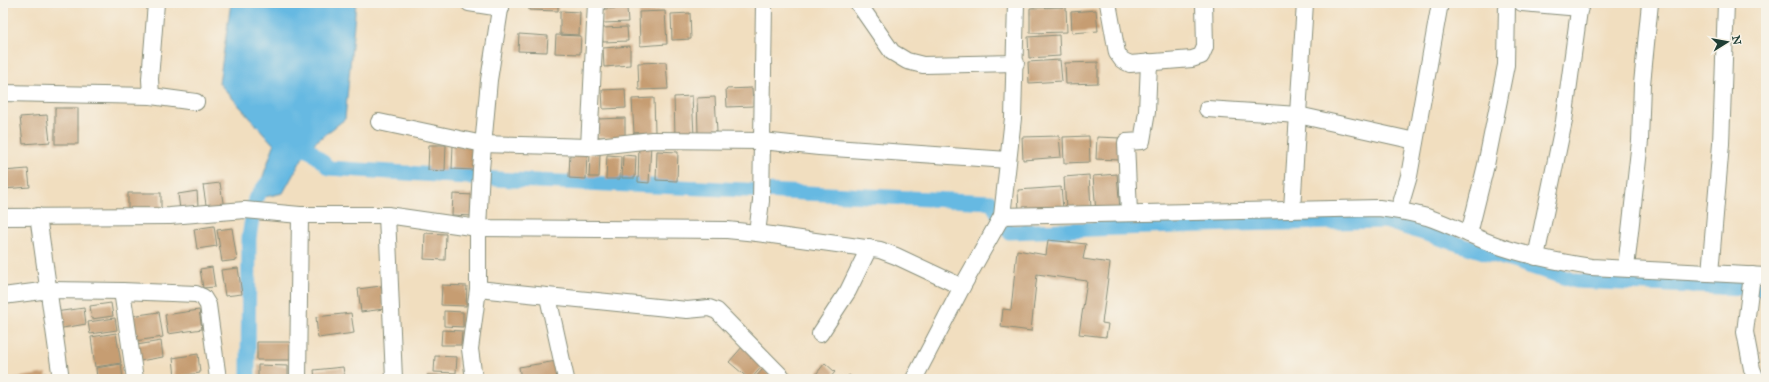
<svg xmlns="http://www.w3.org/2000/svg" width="1769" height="382" font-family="'IM FELL Great Primer',serif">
  <rect width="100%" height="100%" fill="#f7f3e8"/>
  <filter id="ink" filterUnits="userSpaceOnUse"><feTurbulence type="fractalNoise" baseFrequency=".025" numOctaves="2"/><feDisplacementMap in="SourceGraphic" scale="8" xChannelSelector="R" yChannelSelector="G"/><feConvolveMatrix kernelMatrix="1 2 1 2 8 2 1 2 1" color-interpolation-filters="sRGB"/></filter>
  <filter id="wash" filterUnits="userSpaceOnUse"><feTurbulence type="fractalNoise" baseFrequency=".012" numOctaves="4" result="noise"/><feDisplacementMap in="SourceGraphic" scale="16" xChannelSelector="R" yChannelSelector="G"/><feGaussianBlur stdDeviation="0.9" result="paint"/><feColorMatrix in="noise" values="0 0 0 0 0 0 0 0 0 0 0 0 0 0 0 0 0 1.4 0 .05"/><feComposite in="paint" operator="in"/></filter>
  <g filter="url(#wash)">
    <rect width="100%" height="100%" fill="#f1debf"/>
    <!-- water -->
    <polygon fill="#66b9e2" stroke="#427b8b" points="231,3 356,3 345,119 308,148 283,193 255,199 274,145 219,83"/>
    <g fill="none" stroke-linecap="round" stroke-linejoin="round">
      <!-- canal -->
      <g stroke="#66b9e2" stroke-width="15">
        <polyline points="290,154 308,148 329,168 513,180 702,188 991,202 1009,232 1232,224 1385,221 1576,281 1766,289"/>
        <polyline points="248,379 249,238 255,199 267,183"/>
      </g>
    </g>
    <g id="blocks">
      <!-- building -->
      <g fill="#c69d72">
        <polygon points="529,3 558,3 558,11 529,10"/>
        <polygon points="1066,7 1067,32 1030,33 1030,8"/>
        <polygon points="627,8 628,22 603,23 603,9"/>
        <polygon points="1096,10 1098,31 1072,33 1071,12"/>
        <polygon points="560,11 580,12 579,35 560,34"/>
        <polygon points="665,11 667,44 640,46 639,12"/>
        <polygon points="690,13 691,39 672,40 671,14"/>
        <polygon points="627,27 628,41 603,42 602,28"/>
        <polygon points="519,34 548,36 547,52 518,51"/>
        <polygon points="556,35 581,36 580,54 555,53"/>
        <polygon points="1059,35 1060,56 1029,58 1028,37"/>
        <polygon points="630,46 630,65 604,67 603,48"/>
        <polygon points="1060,60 1062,81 1029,83 1028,62"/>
        <polygon points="666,62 668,89 639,90 638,63"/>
        <polygon points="1098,62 1098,83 1066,84 1065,63"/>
        <polygon points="752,88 753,106 727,107 726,89"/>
        <polygon points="625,89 626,108 603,109 602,90"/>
        <polygon points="692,96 694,135 675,135 674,97"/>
        <polygon points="715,97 717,132 698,133 697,98"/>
        <polygon points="654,98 655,132 634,133 632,99"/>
        <rect x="55" y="108" width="23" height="36"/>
        <polygon points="47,115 50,142 23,144 20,117"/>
        <polygon points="625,118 625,137 598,137 597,119"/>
        <polygon points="1059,136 1061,157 1023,160 1022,137"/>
        <polygon points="1089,136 1090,162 1064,163 1063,137"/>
        <polygon points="1097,137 1121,138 1120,160 1096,159"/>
        <polygon points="639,143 651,144 649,183 638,182"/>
        <polygon points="429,145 446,145 445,171 428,170"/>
        <polygon points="453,145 475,146 474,170 452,169"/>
        <polygon points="657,151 678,152 677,181 656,180"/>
        <polygon points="570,152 587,153 586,179 569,178"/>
        <polygon points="590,154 600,154 599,177 589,177"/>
        <polygon points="607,155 621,156 620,179 606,179"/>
        <polygon points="623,155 636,156 635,178 622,178"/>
        <polygon points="28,169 30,187 3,189 3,171"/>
        <polygon points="1117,174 1120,210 1096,212 1093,176"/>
        <polygon points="1089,175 1091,208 1066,210 1064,177"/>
        <polygon points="220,183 224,209 207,211 203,185"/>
        <polygon points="1061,187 1063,209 1019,212 1018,190"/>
        <polygon points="197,191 198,206 180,209 178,194"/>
        <rect x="128" y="193" width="33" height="16"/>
        <polygon points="453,194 474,195 473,216 452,215"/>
        <polygon points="214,226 217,246 197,249 194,229"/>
        <polygon points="232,228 237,260 222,262 217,230"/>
        <polygon points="425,233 446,234 445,260 424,259"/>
        <polygon points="1048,240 1086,244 1083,259 1110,263 1102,323 1108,324 1106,337 1079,334 1087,281 1037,274 1031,331 1001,327 1003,309 1011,310 1017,250 1046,255"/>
        <polygon points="212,267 215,287 203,288 200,269"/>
        <polygon points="238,268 242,294 225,296 221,270"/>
        <polygon points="442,285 467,286 466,306 441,305"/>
        <polygon points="381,286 384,309 361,312 358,289"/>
        <polygon points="111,303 113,316 92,319 90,306"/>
        <polygon points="84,308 86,324 57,329 55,312"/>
        <polygon points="199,310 202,329 168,334 165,315"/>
        <polygon points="444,311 463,312 463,327 444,326"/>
        <polygon points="159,312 163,337 135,341 131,316"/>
        <polygon points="351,313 354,333 318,338 316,317"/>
        <polygon points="115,318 117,330 90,334 88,322"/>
        <polygon points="442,330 462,331 461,345 441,345"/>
        <polygon points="116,333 121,363 95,367 91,337"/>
        <polygon points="161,341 163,357 140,361 137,345"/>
        <polygon points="257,342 291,342 290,360 257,360"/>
        <polygon points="743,346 764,364 751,379 749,379 729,362"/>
        <polygon points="198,354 200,373 175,377 173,358"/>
        <polygon points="435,356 457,357 456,373 434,372"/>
        <polygon points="557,361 560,379 521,379 519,367"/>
        <polygon points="825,363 835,372 829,379 812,379"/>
        <polygon points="121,364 123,379 97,379 96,368"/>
        <polygon points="258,365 288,366 288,379 258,379"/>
        <polygon points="343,367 345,379 315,379 314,370"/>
        <polygon points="763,369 774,379 754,379"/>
        <polygon points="46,373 47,379 14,379 14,378"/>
        <polygon points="427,375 461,377 461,379 427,379"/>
        <polygon points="849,375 854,379 845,379"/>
      </g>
    </g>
  </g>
  <g filter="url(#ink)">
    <use href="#blocks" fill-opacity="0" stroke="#888e7a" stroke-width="1"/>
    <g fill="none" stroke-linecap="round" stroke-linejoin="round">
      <defs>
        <g id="minor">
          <polyline points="469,3 501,8"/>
          <polyline points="858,3 892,52 907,61 923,65 1016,63"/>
          <polyline points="1108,3 1117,53 1122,60 1130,64 1192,59 1201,56 1205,47 1204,3"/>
          <polyline points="1522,3 1580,8"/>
          <polyline points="3,93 151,96 196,102"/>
          <polyline points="151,96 150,79 156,3"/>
          <polyline points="1207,109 1298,115 1415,141"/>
          <polyline points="379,122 483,144 589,147 652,140 762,141 764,3"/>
          <polyline points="589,147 596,3"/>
          <polyline points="1292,209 1305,3"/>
          <polyline points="1399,210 1409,176 1440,3"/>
          <polyline points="1129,213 1126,142 1142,141 1147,112 1149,62"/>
          <polyline points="387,215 394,379"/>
          <polyline points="38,216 61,379"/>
          <path d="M 1002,216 L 1379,208 C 1396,210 1412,213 1427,217 C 1451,225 1473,237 1496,245 C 1526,256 1559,262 1591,267 L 1766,276"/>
          <polyline points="3,217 170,216 245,210 300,215 387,215 478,228 727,230 757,233 880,250 896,256 962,287"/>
          <polyline points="757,233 761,201 762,141 819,147 1008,160"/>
          <polyline points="1469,234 1486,165 1506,65 1507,3"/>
          <polyline points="1536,257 1564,121 1580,3"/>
          <polyline points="1626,268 1640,141 1642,84 1650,3"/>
          <polyline points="1710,273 1721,144 1726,3"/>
          <polyline points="1752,275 1745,332 1752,369 1756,379"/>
          <polyline points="478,289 687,310 709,308 717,311 784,379"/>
          <polyline points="122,291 135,379"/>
          <polyline points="3,296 49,290 122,291 196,294 203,297 208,305 218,379"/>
          <polyline points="548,297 566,379"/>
          <polyline points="820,334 848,291 869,248"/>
          <polyline points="298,379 300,215"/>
          <polyline points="474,379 470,349 478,289 478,228 481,169 489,80 501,3"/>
          <polyline points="914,379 962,287 1002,216 1013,118 1016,3"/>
        </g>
      </defs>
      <!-- minor casing -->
      <use href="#minor" stroke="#888e7a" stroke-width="18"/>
      <!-- minor -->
      <use href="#minor" stroke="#fff" stroke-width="16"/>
    </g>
  </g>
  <!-- margin -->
  <rect width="1769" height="382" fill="none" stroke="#f7f3e8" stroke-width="16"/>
  <!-- north arrow -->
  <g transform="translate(1727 42) rotate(79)" stroke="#f7f3e8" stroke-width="3" paint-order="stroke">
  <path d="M0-3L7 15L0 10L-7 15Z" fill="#1f3d34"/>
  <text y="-6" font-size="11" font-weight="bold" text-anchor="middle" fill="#1f3d34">N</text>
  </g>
</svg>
